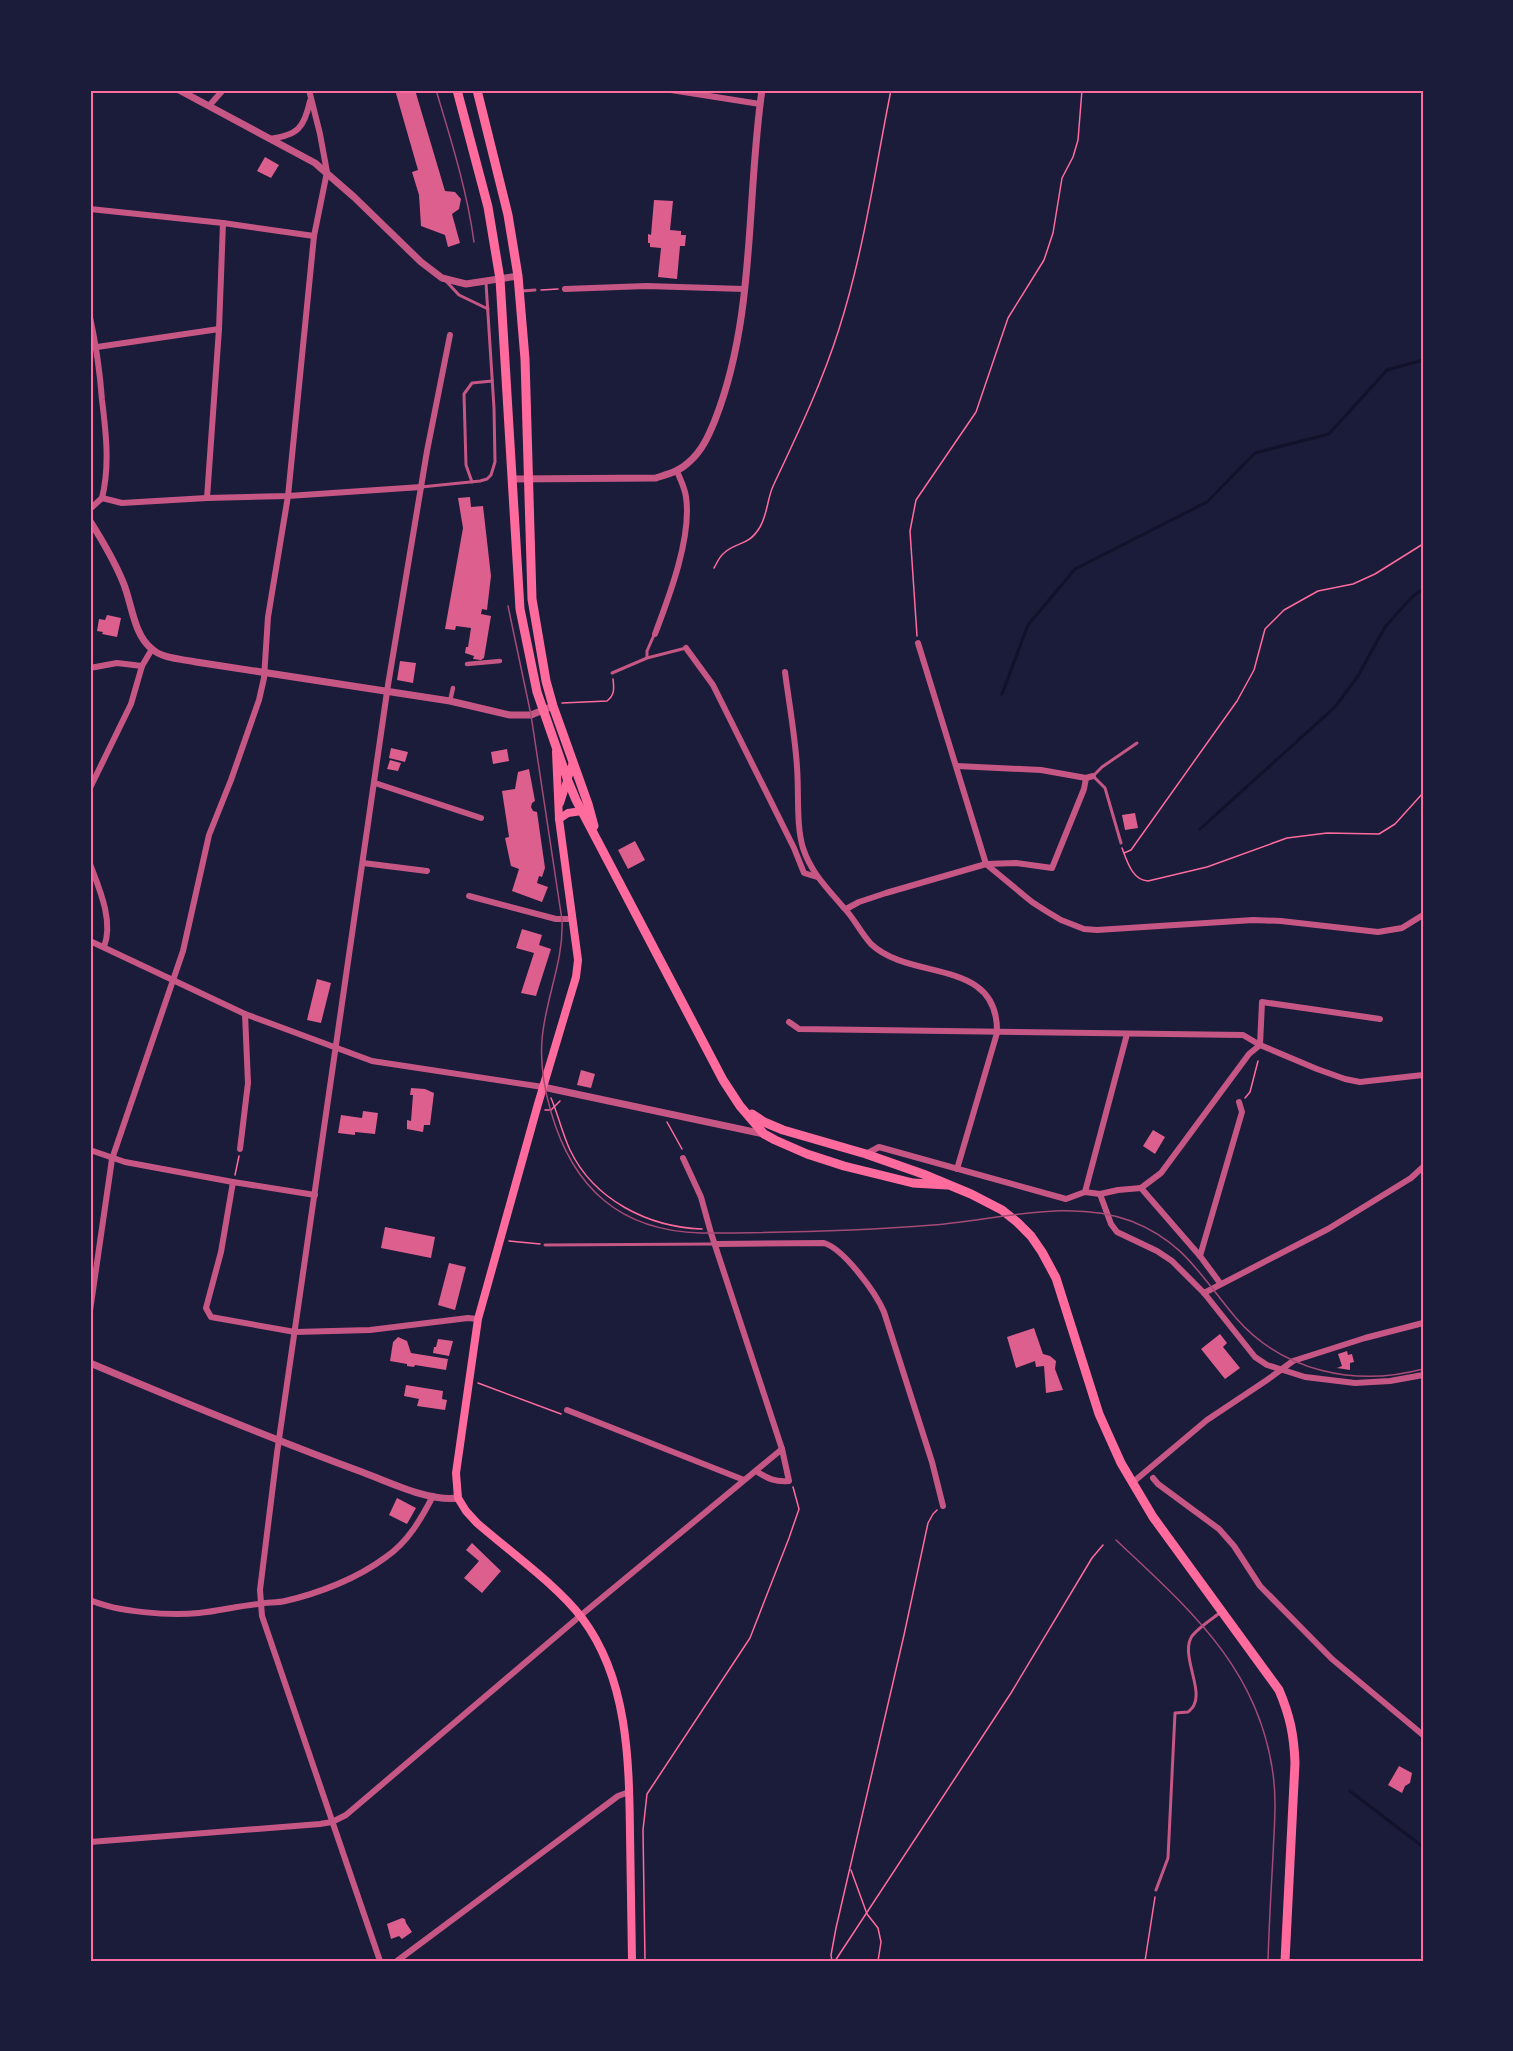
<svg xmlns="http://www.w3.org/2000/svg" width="1513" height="2051" font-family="Karla,sans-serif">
  <rect width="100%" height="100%" fill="#1b1b3a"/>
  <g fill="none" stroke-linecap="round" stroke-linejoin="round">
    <!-- stream -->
    <g stroke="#12122b" stroke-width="3">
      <polyline points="1002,694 1028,625 1075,569 1207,502 1255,453 1329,434 1387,370 1423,360"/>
      <polyline points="1200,829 1335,707 1358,676 1385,627 1412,597 1423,589"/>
      <polyline points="1350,1791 1423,1847"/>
    </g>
  </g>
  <!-- building -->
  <g fill="#dd5f8e">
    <polygon points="395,90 415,90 445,191 455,192 461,199 459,209 452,214 460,243 448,247 445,235 421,226 419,195 412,172 418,170"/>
    <polygon points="265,157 279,165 271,178 257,171"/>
    <polygon points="654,200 673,201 670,230 681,231 681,235 686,235 685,246 680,246 677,279 658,277 661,248 650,247 650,243 648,243 648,234 651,235"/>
    <polygon points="470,497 471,507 483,506 491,576 487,610 482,609 481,614 491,616 484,658 481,660 473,659 474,656 465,653 466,647 468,647 471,628 456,626 455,630 445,629 463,528 458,498"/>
    <polygon points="107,615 121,618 117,637 102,634 103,632 97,631 99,619 105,620"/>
    <polygon points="400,661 416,663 413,683 397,680"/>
    <polygon points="391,748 408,752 405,762 389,758"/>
    <polygon points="507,749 509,761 493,764 491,752"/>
    <polygon points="390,760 401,763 398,771 387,769"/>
    <polygon points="529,769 535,801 532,803 531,807 533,811 537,812 545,868 542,877 539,876 537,883 548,887 542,902 512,891 519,869 511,866 505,838 509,837 502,791 515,789 518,772"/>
    <polygon points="1135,813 1138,828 1125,830 1122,815"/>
    <polygon points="635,841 645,860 628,869 618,850"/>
    <polygon points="522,929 542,935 539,945 551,949 536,996 521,993 534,953 516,948"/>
    <polygon points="317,979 331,983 321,1023 307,1020"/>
    <polygon points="581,1070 595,1074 591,1088 577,1085"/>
    <polygon points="411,1088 425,1089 434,1093 430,1125 424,1125 423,1132 407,1129 407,1120 411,1121 413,1095 410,1095"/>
    <polygon points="363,1111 378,1113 375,1134 355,1132 355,1135 338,1133 341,1115 362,1118"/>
    <polygon points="1153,1130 1165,1137 1155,1154 1143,1146"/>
    <polygon points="385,1227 435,1237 431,1258 381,1248"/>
    <polygon points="449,1263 466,1267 455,1310 438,1305"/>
    <polygon points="1034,1328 1043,1354 1050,1356 1056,1361 1055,1369 1063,1390 1046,1393 1044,1366 1036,1367 1035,1361 1016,1368 1007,1337"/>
    <polygon points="1220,1334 1227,1343 1223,1347 1240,1368 1225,1379 1201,1349"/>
    <polygon points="398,1337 407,1341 411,1353 448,1359 446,1370 415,1365 414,1367 407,1366 407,1364 390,1361 393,1342"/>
    <polygon points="438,1339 453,1341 449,1356 433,1353 434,1347 436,1347"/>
    <polygon points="1347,1351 1348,1355 1352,1354 1354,1362 1350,1363 1350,1370 1337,1368 1342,1366 1338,1354"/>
    <polygon points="406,1385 443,1391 442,1399 447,1400 445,1410 417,1406 419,1399 404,1396"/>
    <polygon points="397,1498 416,1508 407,1524 389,1515"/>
    <polygon points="472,1543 501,1571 482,1593 464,1578 479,1561 466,1550"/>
    <polygon points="1399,1766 1412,1773 1410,1783 1405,1786 1402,1793 1388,1785"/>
    <polygon points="402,1918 405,1919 406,1923 412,1932 402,1939 399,1936 391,1939 387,1924"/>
  </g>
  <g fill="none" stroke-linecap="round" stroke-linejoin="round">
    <!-- path -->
    <g stroke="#ff6b9d" stroke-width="1.5">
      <polyline points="541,290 558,289"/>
      <path d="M 714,568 C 717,563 719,557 724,553 C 737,541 748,547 760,527 C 768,513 767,498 774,484 C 798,433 822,383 839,329 C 864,251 875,170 891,90"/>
      <polyline points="917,636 910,531 916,500 976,412 1008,318 1044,260 1053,233 1062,178 1073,157 1078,140 1082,90"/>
      <path d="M 562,703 L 607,701 C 615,695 614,688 613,679"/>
      <path d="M 1122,848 C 1127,861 1132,880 1148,881 L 1207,867 L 1287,838 L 1327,833 L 1379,834 L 1395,824 L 1423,793"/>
      <polyline points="1124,853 1131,850 1237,701 1254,670 1265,629 1284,610 1318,591 1353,584 1375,574 1423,544"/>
      <path d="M 551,1098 C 558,1114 562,1133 570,1150 C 594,1200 648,1227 702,1229"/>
      <polyline points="1245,1098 1250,1092 1258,1061"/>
      <polyline points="545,1110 551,1110 560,1101"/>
      <polyline points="667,1122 682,1149"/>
      <polyline points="235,1175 239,1156"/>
      <polyline points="509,1241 540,1244"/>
      <polyline points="478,1383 561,1414"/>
      <polyline points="851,1870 867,1914 878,1928 881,1942 878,1961"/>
      <polyline points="645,1961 643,1830 647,1794 750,1638 789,1538 799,1509 793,1487"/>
      <polyline points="832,1961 831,1955 836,1928 904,1635 928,1523 933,1514 937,1510"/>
      <polyline points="835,1961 1011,1693 1092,1558 1103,1545"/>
      <polyline points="1145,1961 1155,1897"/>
    </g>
    <!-- service -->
    <g stroke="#c65784" stroke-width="3">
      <polyline points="445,280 459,295 488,309"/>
      <polyline points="522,291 535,290"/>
      <polyline points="472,482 466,465 464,394 472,383 492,381"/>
      <polyline points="421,487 480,481 487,479 491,475 495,462 494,408 486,283"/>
      <polyline points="647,657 647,651 654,635"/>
      <polyline points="612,673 647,658 686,648"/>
      <polyline points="1121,843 1105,788 1093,776 1102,767 1137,743"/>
      <polyline points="545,1245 714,1244"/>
      <path d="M 1156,1890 L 1168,1858 L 1175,1713 L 1188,1712 C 1190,1710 1193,1708 1194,1705 C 1203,1688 1180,1654 1192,1636 C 1199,1627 1212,1619 1221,1612"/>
    </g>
    <!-- pedestrian -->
    <g stroke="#c65784" stroke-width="4.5">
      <polyline points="467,664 500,661"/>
      <polyline points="450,701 453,688"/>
    </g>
    <!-- minor -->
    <g stroke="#c65784" stroke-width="6">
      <polyline points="671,90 760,104"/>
      <polyline points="209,106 223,90"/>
      <path d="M 270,139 C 298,135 304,128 310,101"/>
      <polyline points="90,209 223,223 314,236"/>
      <polyline points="565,289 646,286 744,289"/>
      <path d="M 90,317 C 96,345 100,372 102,400 C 106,432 110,466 102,498 L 90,509"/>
      <polyline points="97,347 219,329"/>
      <polyline points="102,498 122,503 207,498 288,496 421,487"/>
      <polyline points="207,498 219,329 223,223"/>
      <path d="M 655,634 C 669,597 692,537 686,497 C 685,488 680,479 677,471"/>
      <polyline points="918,643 986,864 1032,902 1046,911 1061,920 1084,929 1097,930 1253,920 1281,921 1378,932 1402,928 1423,915"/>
      <polyline points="686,648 713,685 794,848 804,873 817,877"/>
      <polyline points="90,668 117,663 142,666"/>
      <path d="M 785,672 C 789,703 795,735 797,767 C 799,791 796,826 803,848 C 811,873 828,889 844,908 C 854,918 860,932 871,944 C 911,982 999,957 997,1033 L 957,1169"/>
      <polyline points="957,766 1041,770 1086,778 1093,776"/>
      <polyline points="375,783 481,818"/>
      <polyline points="90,788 131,704 142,666 152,649"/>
      <polyline points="363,863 427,871"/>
      <path d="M 90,864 C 99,888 114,921 104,947"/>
      <polyline points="469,896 556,919 573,919"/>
      <polyline points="846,909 859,902 886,893 986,864 1016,863 1052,868 1084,789 1086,778"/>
      <polyline points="90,941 245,1014 372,1061 543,1087"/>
      <polyline points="789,1022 799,1029 1243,1035 1260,1045 1317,1069 1345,1079 1360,1082 1423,1075"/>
      <polyline points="1260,1045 1262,1002 1380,1019"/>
      <polyline points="240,1149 248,1083 245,1014"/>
      <polyline points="90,1150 125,1162 233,1182 315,1195"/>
      <polyline points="866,1154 879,1147 1066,1199 1085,1192 1100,1194 1118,1190 1141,1188"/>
      <path d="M 683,1158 L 701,1197 L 711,1233 L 782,1449 L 789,1481 C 775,1482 768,1479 756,1471"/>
      <polyline points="233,1182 221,1252 206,1308 211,1317 295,1332 370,1330 468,1318 478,1319"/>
      <polyline points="1141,1188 1161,1173 1249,1054 1260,1045"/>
      <polyline points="1141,1188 1200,1256 1220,1283"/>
      <polyline points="1085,1192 1127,1034"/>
      <polyline points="1100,1194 1111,1224 1117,1232 1157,1251 1172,1261 1204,1293 1255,1357 1267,1365 1305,1377 1355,1383 1390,1381 1423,1375"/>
      <path d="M 716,1244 L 824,1243 C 844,1249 876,1293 884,1312 L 932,1462 L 943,1506"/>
      <polyline points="1200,1256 1242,1112 1239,1102"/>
      <polyline points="1204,1293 1328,1229 1411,1178 1423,1167"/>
      <polyline points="90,1311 112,1159 183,951 209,835 231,780 259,700 264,678 268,617 288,496 314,236 327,172 320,134 309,90"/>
      <polyline points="567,1410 744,1480"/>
      <polyline points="1153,1478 1158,1484 1219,1529 1234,1546 1260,1586 1332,1659 1423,1735"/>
      <polyline points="1132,1483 1207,1420 1267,1380 1293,1361 1365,1338 1423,1323"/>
      <path d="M 90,1600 C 117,1612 169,1616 199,1613 C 219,1611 238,1606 258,1604 C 267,1602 277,1603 285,1601 C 320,1593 358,1578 386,1557 C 408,1542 421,1519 433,1496"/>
      <polyline points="90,1842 320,1824 332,1822 346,1815 580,1616 782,1449"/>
      <polyline points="380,1961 262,1616 260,1590 277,1453 388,685 427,451 450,335"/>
      <polyline points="397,1961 618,1796 629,1792"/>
    </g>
    <!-- tertiary -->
    <g stroke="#c65784" stroke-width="7">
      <polyline points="179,90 315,163 354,197 421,262 442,278 466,284 518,276"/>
      <path d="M 512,479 L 656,478 C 668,474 680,471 689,462 C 702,451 709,435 715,420 C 756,316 746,199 762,90"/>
      <path d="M 90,521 C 102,540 114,560 123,582 C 132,603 133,634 152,649 C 163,659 182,659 196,662 L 450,701 L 510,715 L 531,715 L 553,706"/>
      <polyline points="543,1087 764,1134"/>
      <path d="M 90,1363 C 180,1401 270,1438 362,1472 C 389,1482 429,1502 458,1498"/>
    </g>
    <!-- secondary -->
    <g stroke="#ff6b9d" stroke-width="8">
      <path d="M 556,752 L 559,819 L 578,960 L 576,977 L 538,1104 L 478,1319 L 456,1473 L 458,1498 L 466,1511 L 477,1523 C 509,1551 557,1585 582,1618 C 628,1679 629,1760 630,1833 C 631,1876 631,1918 632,1961"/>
      <polyline points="560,803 573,762"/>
      <polyline points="559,819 568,813 582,811"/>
    </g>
    <!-- primary -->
    <g stroke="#ff6b9d" stroke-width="9">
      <polyline points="457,90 488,207 500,279 520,609 537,692 568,781 576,800 723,1080 740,1106 764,1134 775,1140 807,1154 844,1166 913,1183 947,1185"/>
      <polyline points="477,90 508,215 518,276 525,359 532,599 546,681 553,706 588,804 594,826"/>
      <path d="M 752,1114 L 764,1122 L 783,1130 L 866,1154 L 923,1174 L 971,1194 L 1002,1210 L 1017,1222 L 1031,1236 L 1042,1252 L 1056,1278 L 1099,1414 L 1121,1463 L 1153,1517 L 1279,1690 C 1290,1716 1294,1735 1295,1763 L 1285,1961"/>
    </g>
    <!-- tram -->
    <g stroke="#a44b75" stroke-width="1.5">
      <path d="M 436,90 C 451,140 467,190 474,242"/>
      <path d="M 508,606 L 531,715 L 562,920 C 564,962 545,999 542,1040 C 540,1065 544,1088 551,1112 C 573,1188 620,1231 701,1233 C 778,1233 856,1231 933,1225 C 996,1220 1070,1198 1131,1221 C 1185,1242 1201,1277 1236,1318 C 1283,1372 1356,1387 1423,1369"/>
      <path d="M 1116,1540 C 1189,1609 1259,1668 1273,1774 C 1277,1801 1274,1829 1273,1856 C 1271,1891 1269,1926 1268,1961"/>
    </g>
  </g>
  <!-- border -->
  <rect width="1513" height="2051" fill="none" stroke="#1b1b3a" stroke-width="183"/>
  <rect x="92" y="92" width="1330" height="1868" fill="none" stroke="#ff6b9d" stroke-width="2"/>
</svg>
